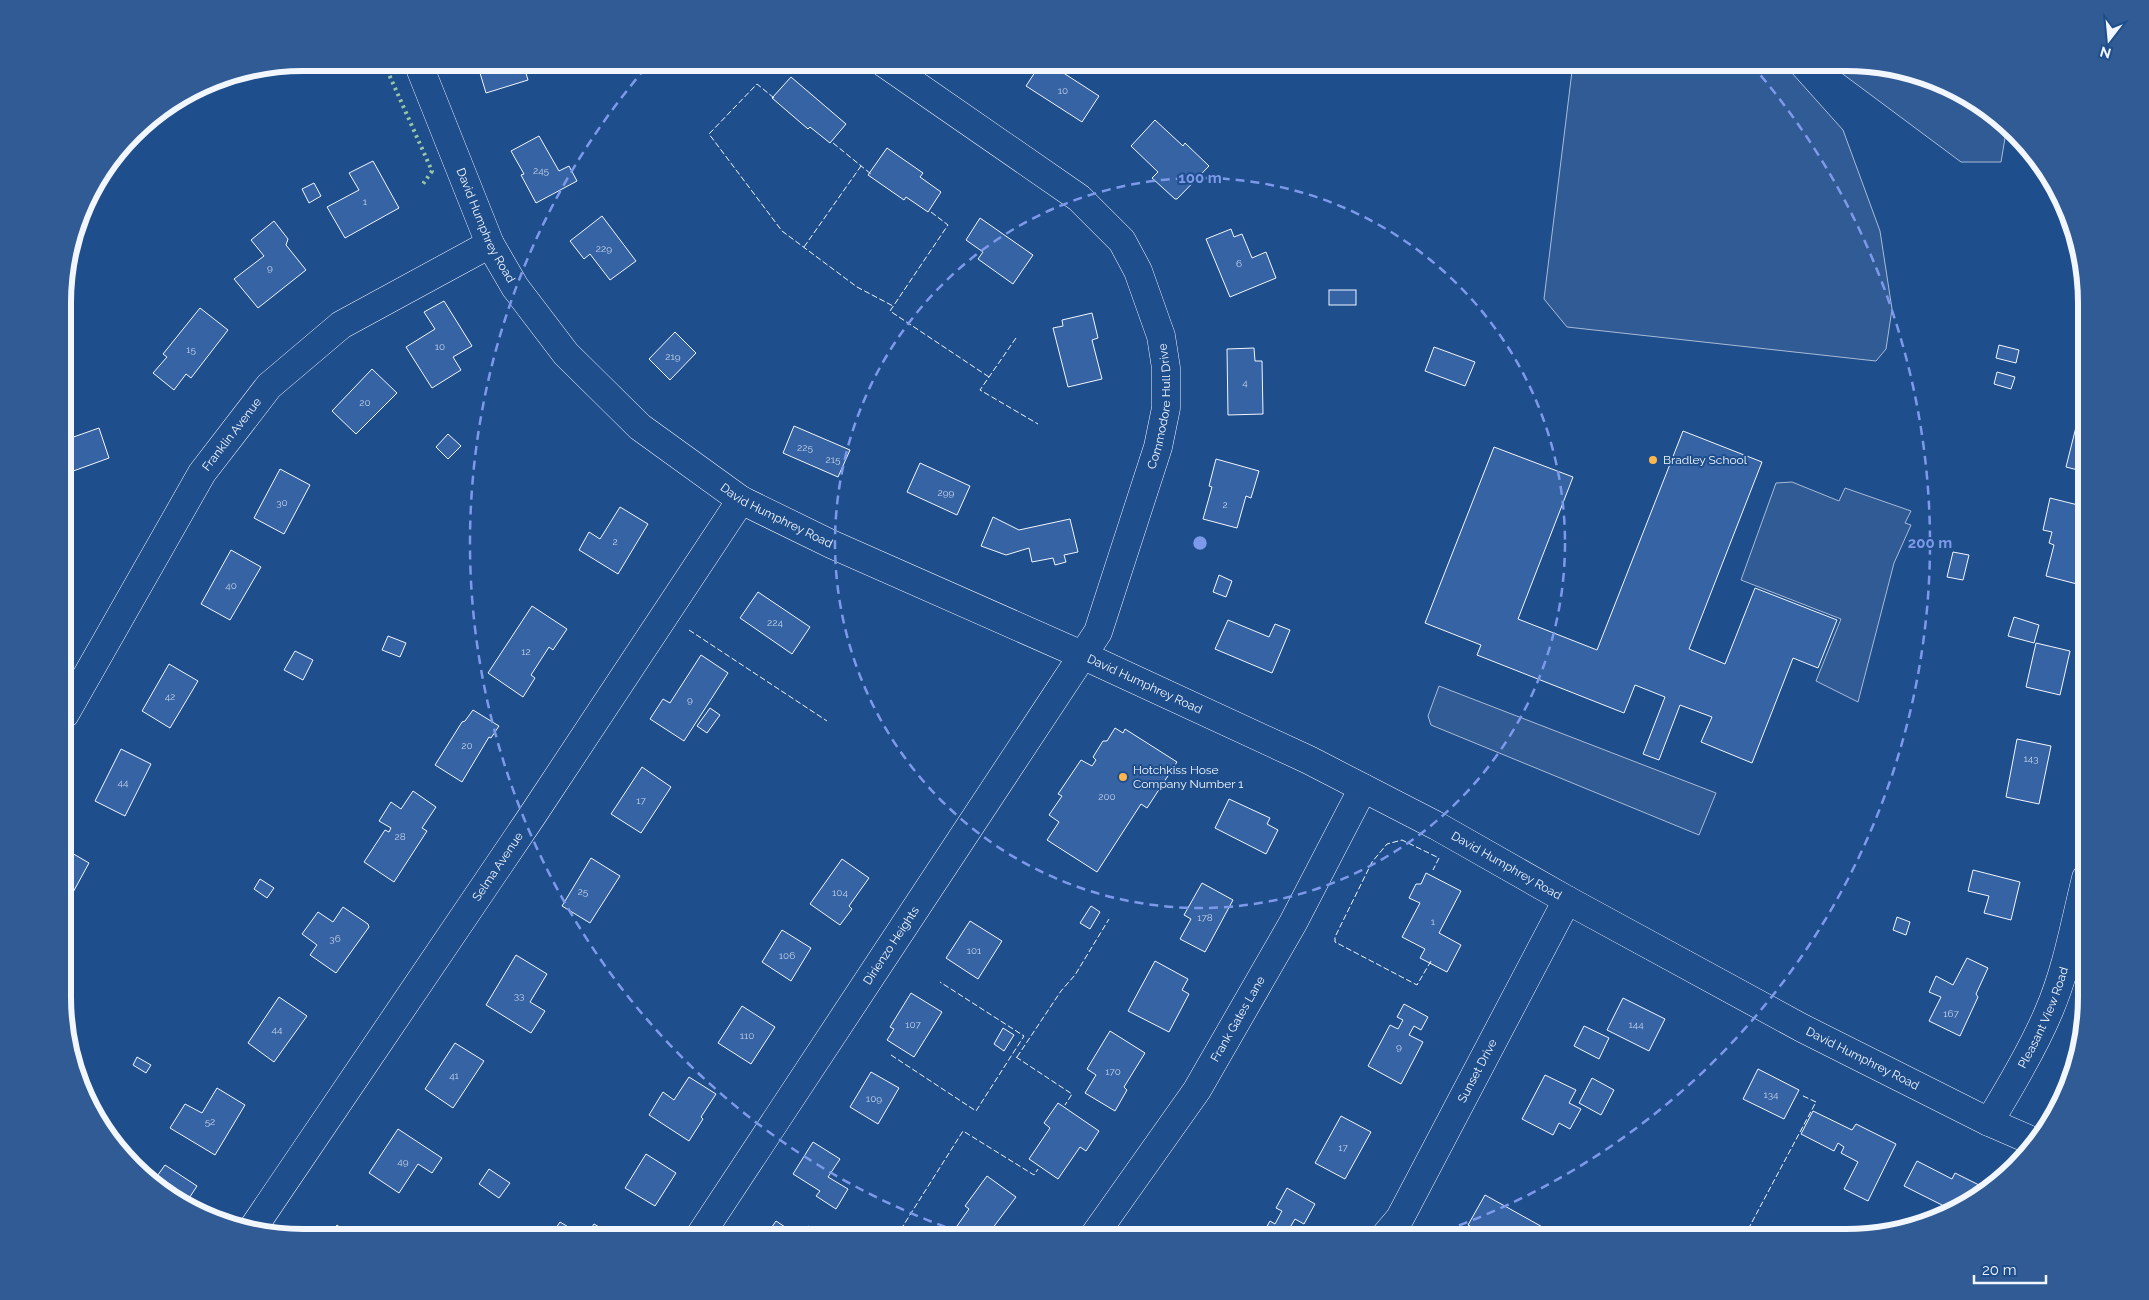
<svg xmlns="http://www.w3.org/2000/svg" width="2149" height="1300" font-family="Raleway,sans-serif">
  <rect width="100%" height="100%" fill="#1f4e8c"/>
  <!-- built -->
  <g fill="#305b95" stroke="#a8bbd7">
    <polygon points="1573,63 1783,63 1843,130 1880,231 1892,309 1886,349 1876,361 1567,327 1544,299"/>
    <polygon points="1828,63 1847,63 1909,71 1967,95 2006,132 2001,162 1961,162"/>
    <polygon points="1792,482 1839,501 1845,488 1911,511 1905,523 1911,525 1894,563 1858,702 1816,681 1841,619 1741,580 1776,483"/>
    <polygon points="1439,686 1716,793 1699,835 1431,725 1428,716"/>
  </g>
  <!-- building -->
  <g fill="#3563a3" stroke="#f2f6ff">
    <polygon points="477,63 512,63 513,64 523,63 528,80 486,93"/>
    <polygon points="1041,63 1048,63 1099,96 1082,122 1026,86"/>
    <polygon points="791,77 846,124 830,143 810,127 808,129 772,98"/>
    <polygon points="1155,120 1183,146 1185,143 1209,166 1177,199 1175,199 1152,178 1158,172 1131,146"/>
    <polygon points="539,136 559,171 569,166 577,181 536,203 521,175 524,174 511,151"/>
    <polygon points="887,148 923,173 920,177 941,192 928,212 906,197 904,200 868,175"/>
    <polygon points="373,161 399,208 345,238 327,207 359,190 349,173"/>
    <polygon points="314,183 321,196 309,203 302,189"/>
    <polygon points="602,216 636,261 610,280 590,254 584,259 570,241"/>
    <polygon points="980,218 1033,255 1013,284 978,259 983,252 966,240"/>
    <polygon points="274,221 288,239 286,245 306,270 258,308 234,279 264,256 251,240"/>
    <polygon points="1231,229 1234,237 1242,234 1252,258 1266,252 1276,278 1230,297 1206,239"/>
    <rect x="1329" y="290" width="27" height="15"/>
    <polygon points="444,301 472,346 453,357 461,370 432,388 406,347 435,329 424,312"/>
    <polygon points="200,308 228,330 191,378 186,374 174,390 153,373 167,357 163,354"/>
    <polygon points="1092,313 1098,338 1092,340 1102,379 1068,387 1053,328 1063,326 1062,320"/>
    <polygon points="675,332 696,353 670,380 649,359"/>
    <polygon points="1999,345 2019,350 2016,363 1996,358"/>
    <polygon points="1434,347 1475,362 1465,386 1425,371"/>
    <polygon points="1254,348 1255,361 1262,361 1263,414 1228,415 1227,349"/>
    <polygon points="372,369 397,393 356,434 332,411"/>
    <polygon points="1997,372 2015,377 2011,389 1994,384"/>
    <polygon points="2082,390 2086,391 2086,472 2066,467 2079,415 2076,414"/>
    <polygon points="794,426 850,450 838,477 783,453"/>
    <polygon points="99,428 109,458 65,474 65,440"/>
    <polygon points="1683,431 1762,462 1689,649 1725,664 1755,588 1837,620 1818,668 1793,658 1752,763 1701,742 1712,717 1680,705 1659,760 1643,754 1665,697 1635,685 1624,713 1477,655 1481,645 1425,623 1494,447 1573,477 1518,619 1597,650"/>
    <polygon points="448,434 461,446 448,459 436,447"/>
    <polygon points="1216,459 1259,471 1251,498 1246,496 1237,528 1203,519 1212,487 1209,486"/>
    <polygon points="920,463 970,486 957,515 907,492"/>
    <polygon points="280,469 310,485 284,534 254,518"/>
    <polygon points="2050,498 2086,507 2086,547 2077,584 2046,576 2054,545 2049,543 2052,532 2043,530"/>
    <polygon points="620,507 648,524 618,574 579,550 589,532 600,539"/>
    <polygon points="993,517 1019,530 1070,519 1078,552 1064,555 1066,562 1055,565 1053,558 1032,562 1029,548 1006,555 981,546"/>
    <polygon points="231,550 261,567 230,620 201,604"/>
    <polygon points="1953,552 1969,555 1963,580 1947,577"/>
    <polygon points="1219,575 1232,581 1226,597 1213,592"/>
    <polygon points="758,592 810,627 792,654 740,618"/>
    <polygon points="532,606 567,629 553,650 549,647 531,675 535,678 523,697 488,673"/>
    <polygon points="2014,617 2039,625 2034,643 2008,636"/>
    <polygon points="1228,620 1269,637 1275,624 1290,630 1272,673 1215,649"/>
    <polygon points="388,636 406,643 400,657 382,650"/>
    <polygon points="2036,643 2070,651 2060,695 2026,687"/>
    <polygon points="295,651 313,660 303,680 284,670"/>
    <polygon points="701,655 728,673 684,741 650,719 663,699 670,703"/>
    <polygon points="169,664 198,681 170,728 142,711"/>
    <polygon points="710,708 720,715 707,733 697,726"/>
    <polygon points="473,710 499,726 491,738 489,737 462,782 435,765 462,722 465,721"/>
    <polygon points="1115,728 1123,733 1125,729 1177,762 1147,808 1141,804 1097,872 1047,840 1059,822 1049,815 1062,796 1058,794 1081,760 1092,766 1096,760 1093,757 1103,741 1107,741"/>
    <polygon points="2017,739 2051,746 2039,804 2006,797"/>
    <polygon points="121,749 151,764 125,816 95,801"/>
    <polygon points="642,767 671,787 641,833 611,814"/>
    <polygon points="413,791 436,807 422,828 427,831 394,882 364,862 385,830 389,832 391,828 379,821 391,802 401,809"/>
    <polygon points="1229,799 1270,818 1267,824 1278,830 1266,854 1215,828"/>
    <polygon points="65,849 89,863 65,907"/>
    <polygon points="591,858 620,876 590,923 562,906"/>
    <polygon points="842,859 869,878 849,906 852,909 840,925 810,904"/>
    <polygon points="1973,870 2020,882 2011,920 1984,913 1989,896 1968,891"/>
    <polygon points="1426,873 1461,891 1439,933 1461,945 1447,972 1420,958 1425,949 1402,937 1420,903 1409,898 1416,884 1421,884"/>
    <polygon points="260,879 274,888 267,898 254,889"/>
    <polygon points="1202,883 1233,900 1205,952 1180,939 1191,919 1184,915"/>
    <polygon points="1091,906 1100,912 1090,929 1080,923"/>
    <polygon points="343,907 368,924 369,927 336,973 310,955 317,945 302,934 318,912 333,922"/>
    <polygon points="1897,917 1910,922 1906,935 1893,930"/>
    <polygon points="970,921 1002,941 978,979 946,958"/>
    <polygon points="782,930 811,948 791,981 762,962"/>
    <polygon points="516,955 547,974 530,1002 545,1011 531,1033 486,1005"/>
    <polygon points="1967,958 1988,968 1976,994 1978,997 1960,1036 1929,1021 1941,997 1929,992 1936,976 1953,985"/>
    <polygon points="1155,961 1188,979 1182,990 1189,994 1169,1032 1128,1011"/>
    <polygon points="911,993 942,1012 914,1057 887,1040 894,1029 890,1027"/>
    <polygon points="279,997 307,1016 274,1062 248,1043"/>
    <polygon points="1623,998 1665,1019 1649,1051 1607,1030"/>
    <polygon points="1404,1004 1428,1017 1421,1030 1414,1026 1409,1035 1423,1042 1401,1084 1368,1066 1390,1025 1398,1029 1403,1020 1397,1017"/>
    <polygon points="742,1006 775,1027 751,1064 718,1043"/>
    <polygon points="1584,1026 1609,1038 1599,1059 1574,1046"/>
    <polygon points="1003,1028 1014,1035 1004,1051 994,1044"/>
    <polygon points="1110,1031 1145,1053 1124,1087 1127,1090 1115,1111 1085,1093 1096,1075 1087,1069"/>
    <polygon points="455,1043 484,1061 453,1108 425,1089"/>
    <polygon points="137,1057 151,1065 146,1073 133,1065"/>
    <polygon points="1758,1069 1799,1090 1784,1119 1743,1099"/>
    <polygon points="871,1072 899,1088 878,1124 850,1107"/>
    <polygon points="1545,1075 1576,1090 1569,1103 1581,1109 1570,1129 1559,1123 1553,1135 1522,1119"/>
    <polygon points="689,1077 716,1094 701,1117 703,1119 689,1141 649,1115 663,1092 674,1100"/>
    <polygon points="1592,1078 1614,1090 1601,1115 1579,1103"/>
    <polygon points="217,1088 245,1105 215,1155 170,1128 185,1104 202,1113"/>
    <polygon points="1058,1103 1099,1131 1086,1151 1080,1147 1058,1179 1029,1159 1050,1128 1044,1123"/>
    <polygon points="1813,1111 1852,1130 1856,1124 1896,1144 1868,1201 1844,1189 1858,1162 1841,1153 1844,1147 1838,1143 1834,1151 1801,1134"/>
    <polygon points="1341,1116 1371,1132 1345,1179 1315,1163"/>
    <polygon points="398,1129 442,1158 432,1173 418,1164 399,1193 369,1173"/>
    <polygon points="813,1142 840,1159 828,1177 848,1189 836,1209 816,1196 820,1191 793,1174"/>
    <polygon points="646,1154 676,1173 655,1206 625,1188"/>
    <polygon points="1917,1161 1952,1179 1955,1173 1987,1189 1967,1205 1952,1210 1904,1186"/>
    <polygon points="165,1165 197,1186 184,1206 155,1179"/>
    <polygon points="489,1169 510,1183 499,1198 479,1184"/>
    <polygon points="987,1176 1016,1197 986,1237 973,1237 957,1226 969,1209 965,1206"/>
    <polygon points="1287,1188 1315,1204 1304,1224 1295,1219 1288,1231 1296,1235 1295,1237 1261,1237 1270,1221 1275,1224 1282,1211 1276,1208"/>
    <polygon points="1485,1195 1546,1229 1541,1237 1490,1237 1468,1225"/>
    <polygon points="776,1221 800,1237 765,1237"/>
    <polygon points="560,1222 585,1237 550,1237"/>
    <polygon points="594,1224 616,1237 585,1237"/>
    <polygon points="337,1225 353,1237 328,1237"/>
    <polygon points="808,1226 824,1237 801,1237"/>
  </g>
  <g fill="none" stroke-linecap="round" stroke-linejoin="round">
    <defs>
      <g id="minor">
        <path id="s1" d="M 418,63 L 490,244 L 515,287 L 566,354 L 640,427 L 741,500 L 831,544 L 1082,655 L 1309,760 L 1437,826 L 1567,900 L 1802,1028 L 1989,1122 L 2035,1142"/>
        <path id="s2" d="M 65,714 L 202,473 L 269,386 L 341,325 L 490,244"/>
        <path id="s3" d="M 1989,1122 C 2011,1086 2033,1049 2049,1011 C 2067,969 2075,922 2086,878"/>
        <path id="s4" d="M 251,1231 L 532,816 L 741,500"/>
        <path id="s5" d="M 699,1237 L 1098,632 L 1158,447 L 1166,408 L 1166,368 L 1161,336 L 1138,271 L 1122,241 L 1079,198 L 884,63"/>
        <path id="s6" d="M 1093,1237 L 1197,1090 L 1293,923 L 1363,788"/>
        <path id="s7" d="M 1384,1237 L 1400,1218 L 1567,900"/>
      </g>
    </defs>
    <!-- minor casing -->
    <use href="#minor" stroke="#f2f6ff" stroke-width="29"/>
    <!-- minor -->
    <use href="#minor" stroke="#1f4e8c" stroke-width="28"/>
    <!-- hedge -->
    <polyline stroke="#97c8a6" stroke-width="4" stroke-dasharray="2.5 4" stroke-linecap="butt" points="387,70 432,171 423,184"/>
    <!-- fence -->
    <g stroke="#f2f6ff" stroke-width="1" stroke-dasharray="6 2.5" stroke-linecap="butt">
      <polyline points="774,98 757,84 709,134 782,231 857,287 893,306"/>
      <polyline points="833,143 871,174"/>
      <polyline points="931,212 948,225 890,311 989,377"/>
      <polyline points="804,247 861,166"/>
      <polyline points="1016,338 980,390 1038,424"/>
      <polyline points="689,630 827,721"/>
      <polyline points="1431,961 1417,985 1335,942 1335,937 1372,862 1387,844 1402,840 1439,858 1433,870"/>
      <polyline points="891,1055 976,1111 1024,1036 940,982"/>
      <polyline points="1016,1057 1072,1094 1065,1105"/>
      <polyline points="1017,1057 1061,991 1075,975 1109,919"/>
      <polyline points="902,1228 926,1237"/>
      <polyline points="896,1237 963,1131 1034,1175 1038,1169"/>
      <polyline points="1744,1237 1816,1102 1801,1095"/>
    </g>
  </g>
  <!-- distance rings -->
  <g fill="none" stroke="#7d9aea" stroke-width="2.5" stroke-dasharray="9 6">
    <circle cx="1200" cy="543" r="365"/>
    <path d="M974 1237A730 730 0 0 1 649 64M1751 64A730 730 0 0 1 1432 1235"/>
  </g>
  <!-- markers -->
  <g fill="#ffb74d" stroke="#1f4e8c" stroke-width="2">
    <circle cx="1653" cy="460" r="5"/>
    <circle cx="1123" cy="777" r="5"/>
  </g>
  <g text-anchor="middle" stroke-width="4" stroke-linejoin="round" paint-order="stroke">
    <!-- number labels -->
    <g font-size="10" fill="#c3d1e8">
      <text x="1063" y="94">10</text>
      <text x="541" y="174">245</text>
      <text x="365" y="205">1</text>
      <text x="604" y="252">229</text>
      <text x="1239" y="267">6</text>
      <text x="270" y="271">9</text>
      <text x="440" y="350">10</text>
      <text x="191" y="353">15</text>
      <text x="673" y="360">219</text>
      <text x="1245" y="386">4</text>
      <text x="365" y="406">20</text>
      <text x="805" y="451">225</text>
      <text x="833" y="463">215</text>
      <text x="946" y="496">299</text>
      <text x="282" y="506">30</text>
      <text x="1225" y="508">2</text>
      <text x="615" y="545">2</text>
      <text x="231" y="589">40</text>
      <text x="775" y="626">224</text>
      <text x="526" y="655">12</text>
      <text x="170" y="700">42</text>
      <text x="690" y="703">9</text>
      <text x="467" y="749">20</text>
      <text x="2031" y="762">143</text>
      <text x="123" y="786">44</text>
      <text x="1107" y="800">200</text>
      <text x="641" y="804">17</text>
      <text x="400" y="840">28</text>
      <text x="583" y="895">25</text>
      <text x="840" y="896">104</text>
      <text x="1205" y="921">178</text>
      <text x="1433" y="925">1</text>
      <text x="335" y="942">36</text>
      <text x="974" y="954">101</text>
      <text x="787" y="959">106</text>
      <text x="519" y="999">33</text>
      <text x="1951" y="1017">167</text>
      <text x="913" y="1028">107</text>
      <text x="1636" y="1028">144</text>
      <text x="277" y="1033">44</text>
      <text x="747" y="1039">110</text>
      <text x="1399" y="1050">9</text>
      <text x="1113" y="1075">170</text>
      <text x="454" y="1079">41</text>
      <text x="1771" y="1098">134</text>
      <text x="874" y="1102">109</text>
      <text x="210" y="1125">52</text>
      <text x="1343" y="1151">17</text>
      <text x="403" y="1165">49</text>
    </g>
    <!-- street labels -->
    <g font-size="12" fill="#f2f6ff" stroke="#1f4e8c">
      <text dy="4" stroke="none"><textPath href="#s1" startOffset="176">David Humphrey Road</textPath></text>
      <text dy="4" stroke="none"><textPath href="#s5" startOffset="960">Commodore Hull Drive</textPath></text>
      <text dy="4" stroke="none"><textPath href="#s2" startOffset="326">Franklin Avenue</textPath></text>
      <text dy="4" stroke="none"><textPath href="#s1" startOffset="596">David Humphrey Road</textPath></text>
      <text dy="4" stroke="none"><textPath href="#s1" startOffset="1001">David Humphrey Road</textPath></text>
      <text dy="4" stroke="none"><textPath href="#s4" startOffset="440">Selma Avenue</textPath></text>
      <text dy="4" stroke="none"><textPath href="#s1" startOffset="1406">David Humphrey Road</textPath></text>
      <text dy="4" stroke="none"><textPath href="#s5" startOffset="349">Dirienzo Heights</textPath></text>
      <text dy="4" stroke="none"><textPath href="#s3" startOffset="118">Pleasant View Road</textPath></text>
      <text dy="4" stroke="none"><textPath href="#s6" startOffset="262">Frank Gates Lane</textPath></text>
      <text dy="4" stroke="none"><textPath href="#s1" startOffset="1811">David Humphrey Road</textPath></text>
      <text dy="4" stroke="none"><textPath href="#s7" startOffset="191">Sunset Drive</textPath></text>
    </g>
    <!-- poi labels -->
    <g font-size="12" fill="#f2f6ff" stroke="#1f4e8c" text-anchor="start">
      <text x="1663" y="464">Bradley School</text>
      <text x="1133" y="774">Hotchkiss Hose<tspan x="1133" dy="14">Company Number 1</tspan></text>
    </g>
  </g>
  <!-- crop -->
  <path d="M0 0H2149V1300H0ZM303 71H1846A232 232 0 0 1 2078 303V997A232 232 0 0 1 1846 1229H303A232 232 0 0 1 71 997V303A232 232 0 0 1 303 71Z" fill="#305b95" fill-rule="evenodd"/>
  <path fill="none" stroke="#f2f6ff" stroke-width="6" d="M303 71H1846A232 232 0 0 1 2078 303V997A232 232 0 0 1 1846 1229H303A232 232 0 0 1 71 997V303A232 232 0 0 1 303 71Z"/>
  <circle cx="1200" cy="543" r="8" fill="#7d9aea" stroke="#1f4e8c" stroke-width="2.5"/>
  <g font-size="15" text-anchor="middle" font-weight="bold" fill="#7d9aea" stroke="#1f4e8c" stroke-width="4" stroke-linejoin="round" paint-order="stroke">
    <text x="1200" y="183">100 m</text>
    <text x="1930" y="548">200 m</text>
  </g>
  <!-- north arrow -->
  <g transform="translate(2109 40) rotate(196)" stroke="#1f4e8c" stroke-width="4" paint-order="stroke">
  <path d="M0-4L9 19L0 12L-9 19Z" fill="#f2f6ff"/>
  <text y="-8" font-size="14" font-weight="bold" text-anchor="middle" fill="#f2f6ff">N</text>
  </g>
  <!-- scale -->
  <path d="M1974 1275v8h72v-8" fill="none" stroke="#f2f6ff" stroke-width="2.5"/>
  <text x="1982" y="1275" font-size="15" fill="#f2f6ff" stroke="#1f4e8c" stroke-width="4" paint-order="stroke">20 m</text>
</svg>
